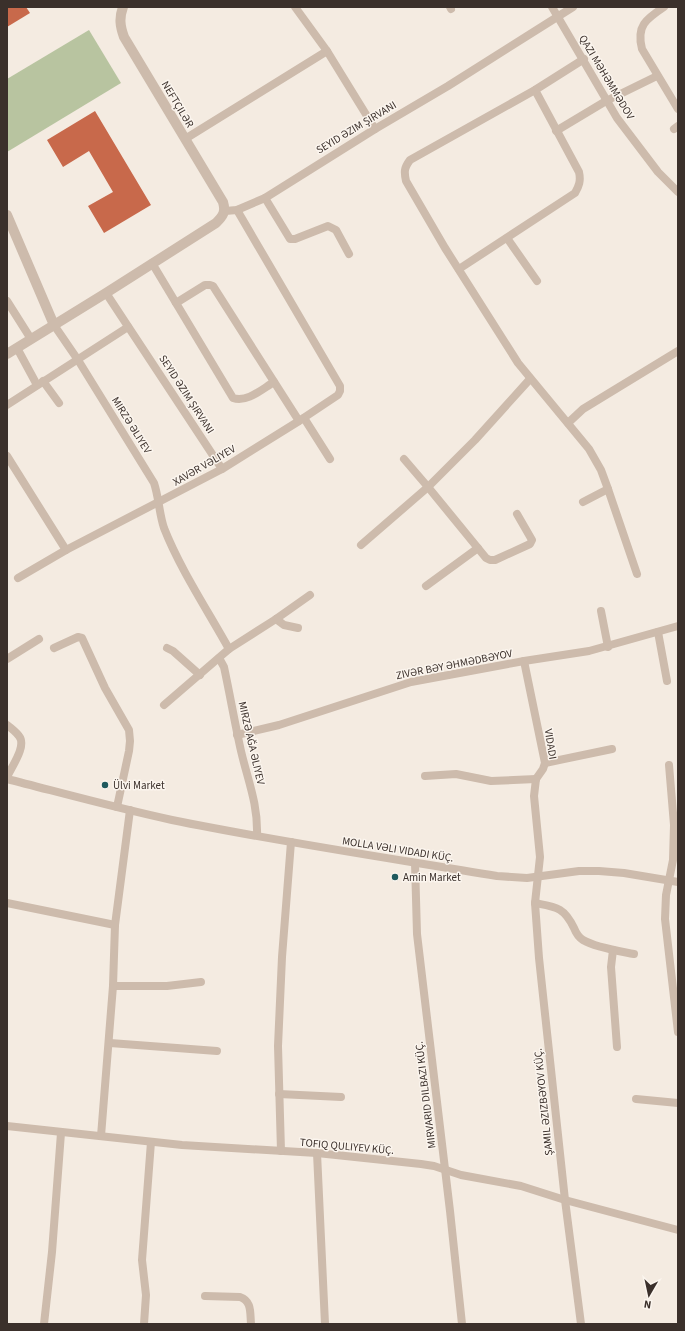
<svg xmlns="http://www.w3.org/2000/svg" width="685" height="1331" font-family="'Source Sans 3',sans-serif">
  <rect width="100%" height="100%" fill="#f4ebe1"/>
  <!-- green -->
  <polygon fill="#b8c4a0" points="89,30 121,83 7,152 7,79"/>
  <!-- building -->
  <g fill="#c8694b">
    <polygon points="7,7 26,7 30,13 7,27"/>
    <polygon points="95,111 151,205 104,233 88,206 113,192 89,151 63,167 47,140"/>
  </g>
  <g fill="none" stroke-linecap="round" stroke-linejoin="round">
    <!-- minor -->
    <g stroke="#cdbbac" stroke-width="8">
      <polyline points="295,7 327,51 375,129"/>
      <polyline points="450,7 451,9"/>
      <polyline points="552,7 617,118 658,172 678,192"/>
      <path d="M 664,7 C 646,19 636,26 642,49 L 678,109"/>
      <path d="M 584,59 L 535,90 L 410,160 C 404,168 404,172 406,181 L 445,248 L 518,363 L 589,449 L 601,470 L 608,489 L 637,574"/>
      <polyline points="674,129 678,126"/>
      <polyline points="556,131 606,101 657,76"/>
      <polyline points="185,139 327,51"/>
      <polyline points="265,198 290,239 295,239 328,226 336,230 349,254"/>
      <polyline points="225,211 237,210 265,198 375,129 448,86 573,7"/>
      <polyline points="507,238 537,281"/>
      <path d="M 152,263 L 233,398 C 247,403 262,389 274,382"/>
      <path d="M 459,269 L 575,193 C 579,186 581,181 579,172 L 535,90"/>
      <polyline points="106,293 222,469"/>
      <polyline points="7,301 31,339"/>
      <polyline points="176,303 205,285 210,285 213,286 299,421"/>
      <path d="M 54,325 L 78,360 L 154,483 C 159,498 159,513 164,528 C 180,569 208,611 229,649"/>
      <polyline points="17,348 37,385"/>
      <polyline points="43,381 59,403"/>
      <polyline points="7,405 128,327"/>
      <polyline points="304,418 330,459"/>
      <polyline points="568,423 583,409 678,351"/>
      <polyline points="7,456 66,550"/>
      <polyline points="404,459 428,487 486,558 490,560 495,560 530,544 532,540 517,514"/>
      <polyline points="583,502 608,489"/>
      <polyline points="361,545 428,487 475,440 530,379"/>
      <polyline points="18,578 66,550 222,469 299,421 338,395 340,391 340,386 237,210"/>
      <polyline points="426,586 478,548"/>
      <polyline points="601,611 608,647"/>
      <polyline points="276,619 284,625 298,628"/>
      <polyline points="658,632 667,681"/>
      <polyline points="54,648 78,637 82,638 105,688 129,730 130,741 129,751 117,807"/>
      <polyline points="167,648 173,651 200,675"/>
      <path d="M 219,658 L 224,667 C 230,695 235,724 241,751 C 248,781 258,804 257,835"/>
      <polyline points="7,659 39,639"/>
      <polyline points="524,661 545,763 543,769 536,779 534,796 540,857 535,903 539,958 565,1200 581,1324"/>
      <polyline points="164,705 229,649 276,619 310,595"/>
      <path d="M 7,725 C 11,728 16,732 19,736 C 27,746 12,766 7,777"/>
      <polyline points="237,735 279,725 411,682 524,661 589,651 678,626"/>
      <polyline points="545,763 612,749"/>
      <polyline points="669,765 674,825 673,860 666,895 665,919 678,1032"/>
      <polyline points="425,776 456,774 491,781 536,779"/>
      <path d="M 7,779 C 62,793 116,808 172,820 C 280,842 389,858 497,876 L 527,878 L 579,871 L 599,871 L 624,873 L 678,882"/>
      <polyline points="415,863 417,934 450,1211 462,1324"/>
      <polyline points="7,903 115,925"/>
      <path d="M 535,903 C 556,907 564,907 574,928 C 576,933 578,937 583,940 C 597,948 619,951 634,954"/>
      <polyline points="613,950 611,967 617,1047"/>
      <polyline points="113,986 167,986 201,982"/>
      <polyline points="110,1043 217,1051"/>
      <polyline points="279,1094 341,1097"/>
      <polyline points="636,1099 678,1103"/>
      <polyline points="7,1126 182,1145 317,1153 421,1164 434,1166 461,1175 521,1186 565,1200 678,1230"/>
      <polyline points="101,1136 113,986 115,925 130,810"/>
      <polyline points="281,1151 278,1046 282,957 291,842"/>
      <polyline points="317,1153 325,1324"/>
      <path d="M 205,1296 L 240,1297 C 252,1301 250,1313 251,1324"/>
      <polyline points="44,1324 52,1252 61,1133"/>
      <polyline points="144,1324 146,1295 142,1260 151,1142"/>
    </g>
    <!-- tertiary -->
    <g stroke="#cdbbac" stroke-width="10">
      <polyline points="7,215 54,325"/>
      <path d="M 7,354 L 106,293 L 216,223 C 223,216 226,212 223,202 L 124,37 C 120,26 119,18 123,7"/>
    </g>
  </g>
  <!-- markers -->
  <g fill="#1f5a5e" stroke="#fbf5ee" stroke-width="1.5">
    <circle cx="105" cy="785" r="4"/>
    <circle cx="395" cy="877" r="4"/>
  </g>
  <g text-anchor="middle" stroke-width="3" stroke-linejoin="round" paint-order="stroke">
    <!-- street labels -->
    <g font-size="11" fill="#3b302b" stroke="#fbf5ee">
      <text transform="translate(607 77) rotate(59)" y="4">QAZI MƏHƏMMƏDOV</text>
      <text transform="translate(178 104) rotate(59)" y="4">NEFTÇILƏR</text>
      <text transform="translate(356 127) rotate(-31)" y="4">SEYID ƏZIM ŞIRVANI</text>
      <text transform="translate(187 394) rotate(57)" y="4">SEYID ƏZIM ŞIRVANI</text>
      <text transform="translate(132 425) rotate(58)" y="4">MIRZƏ ƏLIYEV</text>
      <text transform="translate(204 465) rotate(-30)" y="4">XAVƏR VƏLIYEV</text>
      <text transform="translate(454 664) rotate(-11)" y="4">ZIVƏR BƏY ƏHMƏDBƏYOV</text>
      <text transform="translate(252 743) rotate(77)" y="4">MIRZƏ AĞA ƏLIYEV</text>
      <text transform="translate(551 744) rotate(81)" y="4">VIDADI</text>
      <text transform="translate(398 849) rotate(9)" y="4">MOLLA VƏLI VIDADI KÜÇ.</text>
      <text transform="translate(425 1095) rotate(-97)" y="4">MIRVARID DILBAZI KÜÇ.</text>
      <text transform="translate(543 1102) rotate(-96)" y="4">ŞAMIL ƏZIZBƏYOV KÜÇ.</text>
      <text transform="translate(347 1146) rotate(5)" y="4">TOFIQ QULIYEV KÜÇ.</text>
    </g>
    <!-- poi labels -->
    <g font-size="11" fill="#3b302b" stroke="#fbf5ee" text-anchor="start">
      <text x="113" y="789">Ülvi Market</text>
      <text x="403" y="881">Amin Market</text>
    </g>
  </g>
  <!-- border -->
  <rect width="685" height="1331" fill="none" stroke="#3b302b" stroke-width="16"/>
  <!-- north arrow -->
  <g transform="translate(649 1295) rotate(189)" stroke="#fbf5ee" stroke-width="3" paint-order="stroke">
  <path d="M0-3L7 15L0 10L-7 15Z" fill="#3b302b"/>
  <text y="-6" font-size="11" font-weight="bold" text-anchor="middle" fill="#3b302b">N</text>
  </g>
</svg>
